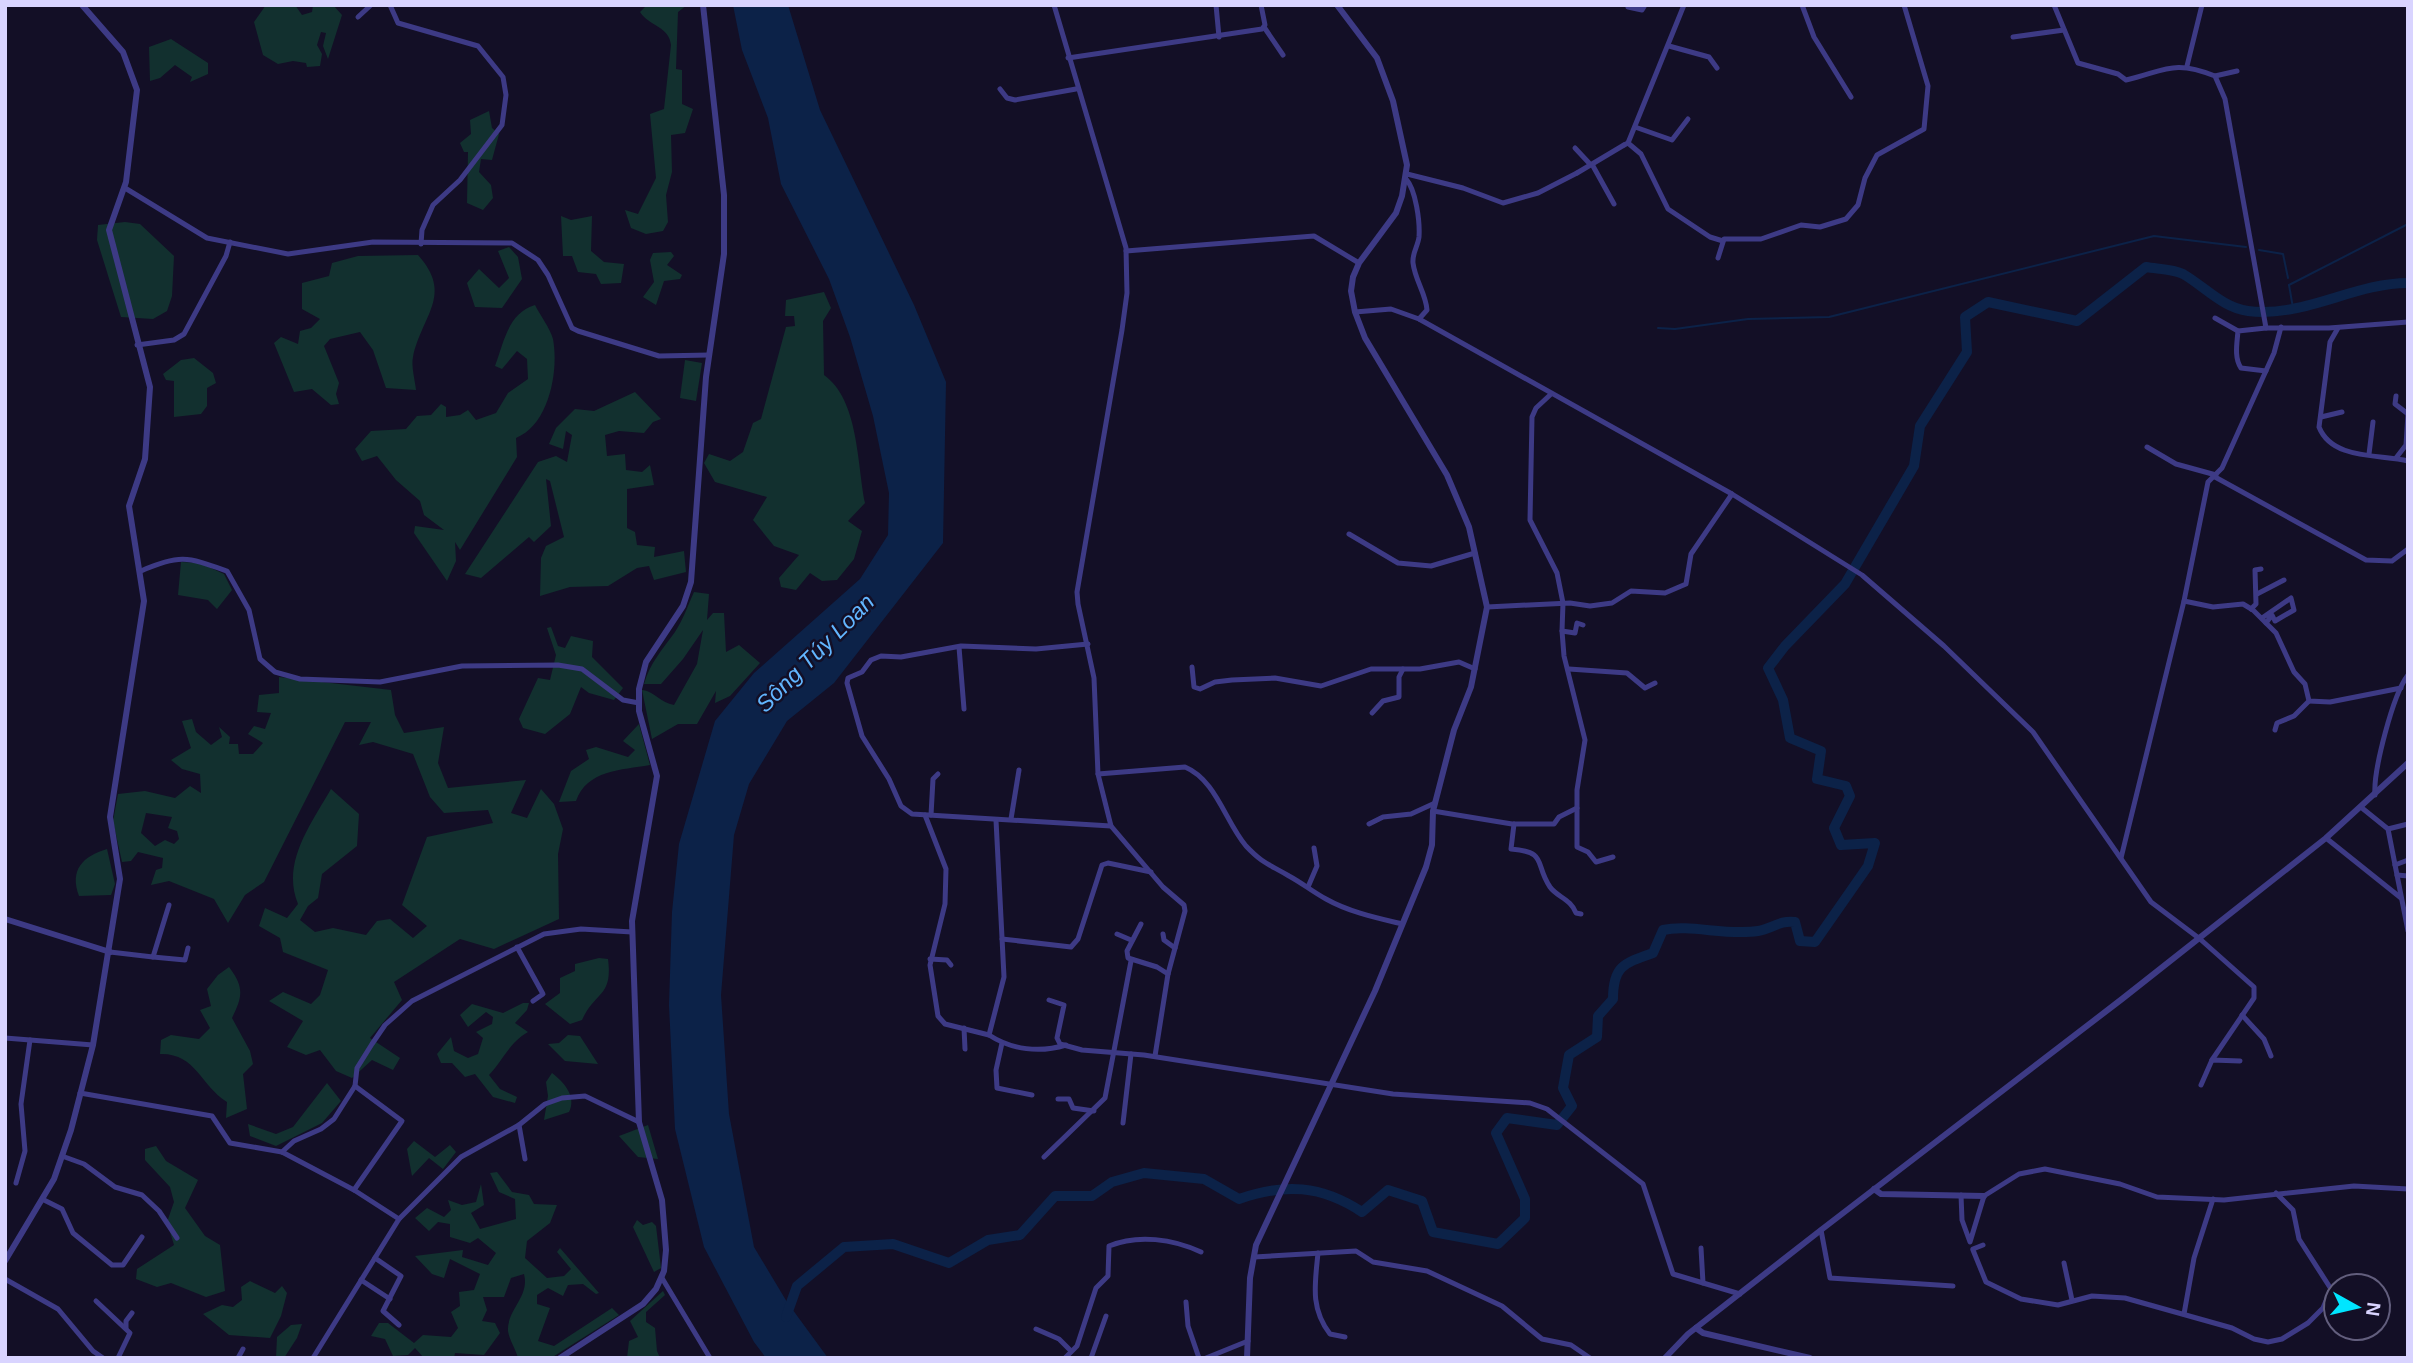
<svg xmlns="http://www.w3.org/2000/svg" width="2413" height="1363" font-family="Arial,sans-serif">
  <rect width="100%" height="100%" fill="#130f26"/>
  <!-- green -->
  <g fill="#12302f" fill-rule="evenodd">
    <polygon points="266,5 295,5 302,15 312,12 313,5 333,5 342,15 328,59 323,46 326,33 321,32 317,45 322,54 320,66 307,67 306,63 293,61 278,64 263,55 254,22"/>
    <path d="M 647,5 L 687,5 L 678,12 L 676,69 L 682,70 L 682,104 L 693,109 L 685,133 L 671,135 L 672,172 L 666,195 L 668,222 L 663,231 L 646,234 L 631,228 L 625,210 L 638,214 L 656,178 L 650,114 L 664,109 L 671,45 C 669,26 650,27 640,12 Z"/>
    <polygon points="171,39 208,63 208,74 190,82 192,77 175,65 160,78 150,81 149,47"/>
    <polygon points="489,111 492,128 499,134 492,160 481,159 479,172 491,185 493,198 483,210 467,203 468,152 464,152 460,143 471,134 470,120"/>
    <polygon points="561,216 571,220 592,216 591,251 604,262 624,264 621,283 601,284 596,274 578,272 572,256 563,256"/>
    <polygon points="125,222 140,224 174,256 172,296 167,311 153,319 121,317 97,240 98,225"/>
    <polygon points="509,247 518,257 522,279 502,308 475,307 467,283 479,269 499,288 509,278 498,251"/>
    <polygon points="671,252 674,256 667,265 682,275 680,279 664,281 656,305 643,297 654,282 650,260 653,253"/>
    <path d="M 418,255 C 454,295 422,315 413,357 C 411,366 415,380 416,390 L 386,388 L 373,350 L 360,332 L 330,339 L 324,346 L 339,383 L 336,394 L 339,404 L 331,405 L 312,389 L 294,392 L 274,343 L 281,337 L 298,344 L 300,331 L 311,328 L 320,319 L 302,309 L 302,283 L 329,276 L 332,263 L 358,256 Z"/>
    <path d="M 824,292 L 831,308 L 823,321 L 824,375 C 859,400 857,464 865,503 L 848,521 L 862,531 L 854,559 L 837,580 L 822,581 L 810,573 L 796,590 L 781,587 L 779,578 L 799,555 L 774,546 L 753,520 L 767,497 L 715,482 L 704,463 L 709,454 L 730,461 L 743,452 L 753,423 L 761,419 L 786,327 L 795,326 L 794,316 L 785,316 L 786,300 Z"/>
    <path d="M 535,305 C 540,315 550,328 553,339 C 559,371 549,425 516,438 L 517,457 L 460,550 L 455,542 L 456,561 L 447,581 L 414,533 L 415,526 L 444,530 L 424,515 L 420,501 L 396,480 L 377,456 L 362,461 L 355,449 L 371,431 L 406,429 L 417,416 L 431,415 L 441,404 L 446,407 L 446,417 L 460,415 L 468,410 L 476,420 L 496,413 L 508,393 L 528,379 L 527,359 L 517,351 L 502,369 L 495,366 C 504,342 508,313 535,305 Z"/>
    <polygon points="194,358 213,373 216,383 207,388 207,406 201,414 174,417 174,381 166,380 163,374 181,360"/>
    <polygon points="685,360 702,363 696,401 680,398"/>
    <polygon points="635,392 661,419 653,422 644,433 619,431 605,435 607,456 625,454 626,470 642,472 650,465 654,485 627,489 627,528 635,532 637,545 655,547 654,557 684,551 686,572 654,580 649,566 637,568 608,586 570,587 540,596 541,558 546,546 564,537 550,481 546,479 551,526 534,542 529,537 481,578 465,574 538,462 556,456 567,462 572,435 566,431 563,449 549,444 556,428 575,409 594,411"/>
    <polygon points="181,562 200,563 224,574 232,590 217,609 208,600 178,595"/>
    <path d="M 694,592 L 709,594 L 707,620 L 713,613 L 724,613 L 726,652 L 739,645 L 760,663 L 730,696 L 715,703 L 716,691 L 697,724 L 678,724 L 652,739 L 642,690 C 654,691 661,703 674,705 L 697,664 L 703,630 L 683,659 L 661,684 L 644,684 C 650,663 662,650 675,632 C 683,620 688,605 694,592 Z"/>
    <polygon points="551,627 558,646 565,648 571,636 593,641 592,657 623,688 614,700 589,693 581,687 570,714 545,734 523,728 519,719 538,678 550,680 556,655 547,628"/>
    <path d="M 279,677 L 391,690 L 395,715 L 404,733 L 444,727 L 438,763 L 448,788 L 526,780 L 511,813 L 527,818 L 541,789 L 554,804 L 563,829 L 558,854 L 559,919 L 494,949 L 460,939 L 394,982 L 402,1000 L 370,1038 L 400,1058 L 393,1070 L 372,1060 L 352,1078 L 336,1071 L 320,1050 L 306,1055 L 287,1047 L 303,1021 L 269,1001 L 283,992 L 311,1004 L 320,995 L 328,970 L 283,952 L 280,938 L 259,926 L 265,908 L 287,918 L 298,904 C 281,863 311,824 331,789 L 359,814 L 357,846 L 322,874 L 318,898 L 308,906 L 300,920 L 315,932 L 333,928 L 366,935 L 377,921 L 390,919 L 413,938 L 427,926 L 402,905 L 427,837 L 493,823 L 488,810 L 444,813 L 430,797 L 413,754 L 373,742 L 359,745 L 371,722 L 345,722 L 264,882 L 245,895 L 228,923 L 214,899 L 169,881 L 151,885 L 156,870 L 162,868 L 163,858 L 138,852 L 131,861 L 122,862 L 113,821 L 118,794 L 145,791 L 175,798 L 190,786 L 201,793 L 200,774 L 182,769 L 171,760 L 191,748 L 182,721 L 192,719 L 196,732 L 211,745 L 222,737 L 219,727 L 230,737 L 229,744 L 238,744 L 239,754 L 253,754 L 263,743 L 248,734 L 254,726 L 265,729 L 271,713 L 257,712 L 259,695 L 279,693 ZM 146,813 L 172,817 L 168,828 L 177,831 L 179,839 L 174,844 L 165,840 L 155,846 L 141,833 Z"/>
    <path d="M 639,724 L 650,765 C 621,770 587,770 576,801 L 559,802 L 571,771 L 589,759 L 586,750 L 596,747 L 628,757 L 635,750 L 623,741 Z"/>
    <path d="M 107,849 L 115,884 L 111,895 L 79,896 C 69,870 83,856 107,849 Z"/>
    <path d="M 599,958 L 608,959 C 613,997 595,991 582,1020 L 570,1024 L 545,1004 L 560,993 L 560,978 L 575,971 L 575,964 Z"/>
    <path d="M 229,967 C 244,987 243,996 232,1018 L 250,1051 L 253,1064 L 243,1074 L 247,1109 L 226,1118 L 227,1102 C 200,1085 196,1053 160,1054 L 161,1040 L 171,1035 L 199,1039 L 210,1028 L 200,1010 L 211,1006 L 207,989 L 218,975 Z"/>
    <path d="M 523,1003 L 529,1003 L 527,1010 L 515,1023 L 528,1032 C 509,1043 504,1059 489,1075 L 500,1089 L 517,1097 L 515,1103 L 493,1097 L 475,1074 L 465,1077 L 452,1063 L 441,1063 L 437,1054 L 451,1037 L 454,1051 L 468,1058 L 478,1054 L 483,1038 L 476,1032 L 492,1024 L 493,1017 L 486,1012 L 468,1027 L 460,1015 L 472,1004 L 503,1013 Z"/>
    <polygon points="568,1035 580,1036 598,1064 565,1061 548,1044 559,1043"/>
    <path d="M 552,1073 C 564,1082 577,1097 569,1112 L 544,1120 L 548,1096 L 546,1082 Z"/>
    <polygon points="327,1083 341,1101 322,1123 276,1146 250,1136 248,1124 276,1134 293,1127"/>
    <polygon points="648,1125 658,1159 638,1157 619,1136"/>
    <polygon points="414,1141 435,1157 450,1145 456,1152 443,1169 429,1158 412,1176 407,1149"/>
    <polygon points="156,1146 166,1161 198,1180 185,1208 205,1236 220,1245 225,1291 206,1297 171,1283 157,1287 136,1279 137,1269 174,1245 167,1222 174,1202 170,1187 145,1160 145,1149"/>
    <path d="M 497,1172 L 512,1192 L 529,1195 L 534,1204 L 557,1205 L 550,1223 L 527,1241 L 525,1258 L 547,1278 L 564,1276 L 571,1269 L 557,1252 L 560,1248 L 599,1293 L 596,1294 L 583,1284 L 568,1285 L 563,1296 L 548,1288 L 537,1295 L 537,1304 L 550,1308 L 538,1341 L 554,1346 L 612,1308 L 619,1315 L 551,1358 L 518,1358 C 516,1350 509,1339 508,1331 C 507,1309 530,1297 524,1274 L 511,1278 L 504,1297 L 483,1297 L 487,1310 L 482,1321 L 495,1323 L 500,1333 L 484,1355 L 455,1353 L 454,1358 L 424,1358 L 415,1348 L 408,1355 L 393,1356 L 385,1339 L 371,1336 L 379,1323 L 388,1323 L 414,1343 L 423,1335 L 451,1337 L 458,1328 L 451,1312 L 460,1306 L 459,1292 L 474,1290 L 480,1274 L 450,1259 L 444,1278 L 432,1274 L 415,1256 L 463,1250 L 462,1257 L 488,1265 L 496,1253 L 478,1238 L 470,1243 L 450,1237 L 450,1224 L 438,1222 L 429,1231 L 415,1218 L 427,1208 L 444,1217 L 451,1210 L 448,1200 L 462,1205 L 476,1202 L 481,1184 L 484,1205 L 471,1213 L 480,1229 L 516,1219 L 515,1199 L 499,1192 L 490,1173 Z"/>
    <polygon points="637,1220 643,1225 652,1222 656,1226 661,1268 654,1272 633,1227"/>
    <polygon points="250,1281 275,1293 282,1286 287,1293 281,1316 270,1338 229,1335 203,1314 222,1305 233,1307 242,1300 241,1287"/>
    <polygon points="663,1291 665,1295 646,1312 646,1322 655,1328 657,1351 660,1358 627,1358 629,1341 638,1337 630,1321"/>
    <polygon points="302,1324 297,1338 284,1358 276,1358 277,1337 291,1325"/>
  </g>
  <!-- water -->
  <polygon fill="#0c2248" points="733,5 788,5 820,110 914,305 946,382 943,543 834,683 787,721 749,784 734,835 721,995 729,1114 754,1247 787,1302 828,1358 766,1358 754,1342 704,1247 675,1129 669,1005 672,912 679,844 715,721 754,673 860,579 888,535 889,493 873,416 850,337 829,279 781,184 768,118 742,50"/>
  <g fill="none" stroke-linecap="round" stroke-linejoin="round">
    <!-- stream -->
    <g stroke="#0c2248" stroke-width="2">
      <polyline points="2259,250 2283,254 2288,278"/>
      <polyline points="2289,285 2408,224"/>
      <polyline points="2289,285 2293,308"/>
      <polyline points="1658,328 1675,329 1748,319 1829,317 2154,236 2246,247"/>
    </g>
    <!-- river -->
    <path stroke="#0c2248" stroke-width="10" d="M 786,1317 L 797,1286 L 844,1247 L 893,1244 L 949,1263 L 988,1240 L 1020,1235 L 1055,1196 L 1092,1196 L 1112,1182 L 1144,1173 L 1204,1179 L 1239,1199 C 1285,1183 1321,1185 1362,1212 L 1388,1190 L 1422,1201 L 1433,1232 L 1498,1244 L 1525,1218 L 1525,1199 L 1496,1133 L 1507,1118 L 1557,1125 L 1572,1106 L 1563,1088 L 1569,1055 L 1597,1037 L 1598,1016 L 1613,999 C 1613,966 1624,963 1653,953 L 1663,930 C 1690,924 1726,936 1758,931 C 1772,929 1779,920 1795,922 L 1800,941 L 1815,942 L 1868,866 L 1875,843 L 1841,845 L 1834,828 L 1850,796 L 1846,786 L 1817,779 L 1821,751 L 1790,738 L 1783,700 L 1768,668 L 1785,646 L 1845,584 L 1914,466 L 1920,426 L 1967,352 L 1965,317 L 1988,302 L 2077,321 L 2146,267 C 2157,269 2173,269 2183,274 C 2204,286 2223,308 2248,311 C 2304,318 2354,283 2408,283"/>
    <!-- minor -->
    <g stroke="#3d3a85" stroke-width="5">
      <polyline points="390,5 398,23 478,46 503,77 506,95 502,125 460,180 433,205 422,230 421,244"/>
      <polyline points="1054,5 1126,248 1127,293 1122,330 1077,592 1078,604 1094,678 1098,774 1111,826 1163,887 1184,905 1185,911 1168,974 1155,1056"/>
      <polyline points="1216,5 1219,37"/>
      <polyline points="1802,5 1814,37 1851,97"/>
      <path d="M 2054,5 L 2078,63 L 2118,74 L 2126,80 C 2165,71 2173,59 2215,76 L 2225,99 L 2266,328 L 2329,328 L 2408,322"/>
      <polyline points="1628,7 1642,10 1645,5"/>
      <polyline points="358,17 371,5"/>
      <polyline points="1264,27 1283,55"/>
      <polyline points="2013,37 2064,30"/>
      <polyline points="1669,46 1709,57 1717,68"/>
      <polyline points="1068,58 1262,29 1265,25 1261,5"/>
      <polyline points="2187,66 2202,5"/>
      <polyline points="2215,76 2237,71"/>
      <polyline points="1000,89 1007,98 1015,100 1076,89"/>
      <polyline points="1635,127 1672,140 1688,119"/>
      <polyline points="1628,143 1641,154 1668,209 1710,237 1723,241"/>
      <polyline points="1624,145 1628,143 1684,5"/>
      <polyline points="1575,148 1589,163"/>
      <polyline points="1593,166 1614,204"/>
      <polyline points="1407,174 1463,188 1503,203 1538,193 1577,173"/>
      <path d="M 1406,179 C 1416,190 1420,222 1419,237 C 1418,246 1412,253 1413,263 C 1415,280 1426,294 1427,310 L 1419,319"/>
      <polyline points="125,188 207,238 288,254 373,242 512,243 538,260 548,275 572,328 578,331 659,356 709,355"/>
      <polyline points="1126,251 1314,236 1359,263"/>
      <polyline points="1718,258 1724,239 1761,239 1801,225 1820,227 1846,219 1858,205 1865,178 1877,155 1924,129 1928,86 1904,5"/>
      <polyline points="1355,312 1391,309 1419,319 1732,494 1862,575 1944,646 2033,732 2151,902 2200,939 2254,987 2254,998 2212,1060"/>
      <polyline points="2215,318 2238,331"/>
      <path d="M 2338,328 L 2330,342 L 2319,427 C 2332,460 2379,454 2408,461"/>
      <polyline points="137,345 174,340 184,334 226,256 230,242"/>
      <path d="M 2266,371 L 2241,368 C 2234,358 2237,343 2238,331 L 2266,328"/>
      <polyline points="1550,395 1536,408 1532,417 1530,520 1557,573 1563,603 1562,631"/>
      <polyline points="2396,396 2395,404 2408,414"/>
      <polyline points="2321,417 2342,412"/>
      <polyline points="2147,447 2176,464 2216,475"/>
      <polyline points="2369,454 2373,422"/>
      <polyline points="2396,458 2406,445 2408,414"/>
      <polyline points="2215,477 2366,560 2392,561 2408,549"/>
      <polyline points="1349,534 1398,563 1431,566 1475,553"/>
      <path d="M 141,571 C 180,554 187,557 227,571 L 249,610 L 260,659 L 275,672 L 300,679 L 380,682 L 462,666 L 558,665 L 582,669 L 623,700 L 639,703"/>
      <polyline points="2257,594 2284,580"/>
      <polyline points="2184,601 2213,607 2243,604 2253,610 2276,633 2294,672 2305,684 2309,701 2330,702 2401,688"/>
      <polyline points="1487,607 1570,603 1590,606 1612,603 1631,591 1665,593 1686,584 1691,554 1732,494"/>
      <polyline points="2251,609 2256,604 2255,570 2261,569"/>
      <polyline points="2262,618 2291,598 2294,610 2275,621 2272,615 2266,623"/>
      <polyline points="1583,625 1577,623 1575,633 1562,631 1564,656 1585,740 1577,790 1577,847 1588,852 1596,862 1613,857"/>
      <polyline points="1088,644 1036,649 961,646 901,657 881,656 871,660 862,672 848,678 847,683 862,736 889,779 901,806 912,814 1111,826"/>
      <polyline points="959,647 964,709"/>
      <polyline points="1192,667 1194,687 1200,689 1215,682 1232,680 1275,678 1321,686 1371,669 1420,669 1459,662 1475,669"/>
      <polyline points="1569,669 1627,673 1645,688 1655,683"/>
      <polyline points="1372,713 1383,701 1399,697 1399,677 1403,669"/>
      <polyline points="2275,730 2277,723 2294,716 2309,701"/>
      <path d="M 1098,774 L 1185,767 C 1216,780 1225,821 1246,846 C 1263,864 1269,864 1289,876 C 1302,883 1313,892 1326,899 C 1349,912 1377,918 1402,924"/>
      <path d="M 2375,795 C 2373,771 2393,694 2408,675"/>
      <polyline points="2362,808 2388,829 2408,931"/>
      <polyline points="1433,811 1512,824 1554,824 1559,817 1577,808"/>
      <polyline points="925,815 946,869 945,904 930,965 938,1016 945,1024 989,1035"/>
      <polyline points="931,815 933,779 938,774"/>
      <polyline points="1011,819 1019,770"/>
      <path d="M 996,820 L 1004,977 L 989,1035 C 1012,1050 1040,1053 1066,1045"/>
      <polyline points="1369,824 1383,817 1411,814 1435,803"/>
      <path d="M 1514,824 L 1511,849 C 1548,852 1534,863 1550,887 C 1557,897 1571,899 1576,913 L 1581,914"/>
      <polyline points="2388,829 2408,824"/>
      <polyline points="2326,838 2401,898"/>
      <polyline points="2121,858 2184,601 2208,482 2222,468 2274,353 2281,327"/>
      <polyline points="2395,865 2408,860"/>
      <polyline points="2397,875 2408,876"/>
      <polyline points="1308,887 1317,866 1314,848"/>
      <polyline points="1141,924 1127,951 1128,958 1157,967 1168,974"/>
      <polyline points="1117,934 1131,940"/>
      <polyline points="1163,934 1164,940 1175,948"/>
      <polyline points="1002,939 1071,947 1078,939 1102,865 1108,863 1151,872"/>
      <polyline points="517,947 543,994 533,1001"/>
      <polyline points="110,952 153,957 169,905"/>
      <polyline points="153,957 185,960 188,948"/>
      <polyline points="930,959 947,960 951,965"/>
      <polyline points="1049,1000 1064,1005 1057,1038 1060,1044 1082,1050 1144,1055 1393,1094 1530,1103 1547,1109 1643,1184 1673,1274 1740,1294"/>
      <polyline points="2242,1015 2264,1039 2271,1056"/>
      <polyline points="964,1028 965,1049"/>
      <polyline points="5,1038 93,1045"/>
      <polyline points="1002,1043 996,1070 997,1088 1032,1095"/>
      <polyline points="2201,1085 2212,1060 2240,1061"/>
      <polyline points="80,1093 212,1116 230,1143 282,1152 354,1190 399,1219"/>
      <polyline points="1058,1099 1069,1099 1073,1108 1094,1111"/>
      <polyline points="1123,1123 1131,1054"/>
      <polyline points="519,1125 525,1159"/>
      <polyline points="282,1152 294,1141 321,1129 334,1119 355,1086 357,1068 372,1044 385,1025 412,1001 544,934 581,929 632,932"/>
      <polyline points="62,1156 84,1164 115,1187 142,1195 159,1211 177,1238"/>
      <polyline points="1044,1157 1105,1098 1131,961"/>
      <polyline points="16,1183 25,1151 21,1104 30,1040"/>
      <polyline points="354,1190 402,1121 355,1086"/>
      <polyline points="1961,1195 1962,1220 1970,1242 1984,1196 2019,1174 2045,1169 2120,1184 2157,1197 2224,1200 2354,1186 2408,1189"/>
      <polyline points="42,1199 62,1209 73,1233 112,1265 123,1265 142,1237"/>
      <polyline points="1821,1230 1830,1278 1953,1286"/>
      <polyline points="1701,1248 1703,1283"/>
      <polyline points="1973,1249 1983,1245"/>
      <polyline points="1973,1250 1986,1282 2021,1299 2058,1305 2092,1296 2125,1298 2232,1328 2254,1339 2268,1342 2282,1339 2308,1323 2323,1308 2331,1289 2299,1239 2293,1210 2276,1193"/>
      <path d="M 1318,1253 C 1315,1284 1310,1308 1330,1334 L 1345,1337"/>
      <polyline points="1254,1257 1356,1251 1373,1262 1427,1271 1502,1306 1542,1339 1571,1345 1590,1358"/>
      <polyline points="375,1258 401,1276 383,1311 399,1325"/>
      <polyline points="2064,1263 2072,1300"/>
      <polyline points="662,1278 710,1358"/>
      <polyline points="5,1279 58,1309 93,1351 103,1358"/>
      <polyline points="361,1280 390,1299"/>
      <polyline points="96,1301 130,1333 118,1358"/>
      <polyline points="1186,1302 1188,1326 1199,1358"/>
      <polyline points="2184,1314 2194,1258 2213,1199"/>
      <polyline points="126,1328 126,1321 132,1313"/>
      <polyline points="1036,1329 1059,1339 1071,1351"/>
      <polyline points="238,1358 243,1349"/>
      <polyline points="313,1358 399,1219 461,1157 519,1125 545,1104 562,1098 585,1096 639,1122"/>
      <path d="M 1065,1358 L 1077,1346 L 1096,1288 L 1108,1276 L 1109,1246 C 1138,1234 1173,1239 1201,1252"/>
      <polyline points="1091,1358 1106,1316"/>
      <polyline points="1206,1358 1248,1341"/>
    </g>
    <!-- tertiary -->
    <g stroke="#3d3a85" stroke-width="6">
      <polyline points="5,919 110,952"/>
      <polyline points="1874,1189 1881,1194 1984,1196"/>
      <polyline points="5,1261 54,1179 71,1130 93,1045 120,879 110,817 144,601 129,506 145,459 150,387 109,230 126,182 137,90 123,52 82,5"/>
      <polyline points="1696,1328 1703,1333 1810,1358"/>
      <polyline points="560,1358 643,1304 656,1289 664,1271 666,1250 662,1200 639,1122 632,921 657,776 639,711 639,689 646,662 683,606 691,582 706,377 724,254 724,195 703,5"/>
      <polyline points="1247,1358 1250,1278 1256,1245 1375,991 1426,867 1432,845 1433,811 1454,730 1471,687 1487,607 1469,527 1447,475 1365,338 1355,312 1351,291 1353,277 1359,263 1396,213 1402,196 1407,165 1393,101 1377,58 1337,5"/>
      <polyline points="1665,1358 1688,1334 1821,1230 2122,999 2326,838 2408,763"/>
    </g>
    <!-- minor-bridge -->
    <polyline stroke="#3d3a85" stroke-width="5" points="1577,173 1624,145"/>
  </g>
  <g text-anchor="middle" stroke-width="5" stroke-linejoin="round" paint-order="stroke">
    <!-- water labels -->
    <g font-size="23" font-style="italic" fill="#62b6ff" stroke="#130f26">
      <text transform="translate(815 653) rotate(-45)" y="8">Sông Túy Loan</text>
    </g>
  </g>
  <!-- border -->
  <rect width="2413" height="1363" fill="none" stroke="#d9d4ff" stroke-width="14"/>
  <!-- north arrow -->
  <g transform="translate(2357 1307) rotate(98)"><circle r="33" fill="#130f26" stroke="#625e7d" stroke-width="2"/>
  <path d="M0-5L12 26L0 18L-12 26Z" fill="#00e5ff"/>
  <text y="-10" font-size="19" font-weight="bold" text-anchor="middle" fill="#d9d4ff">N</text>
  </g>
</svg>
